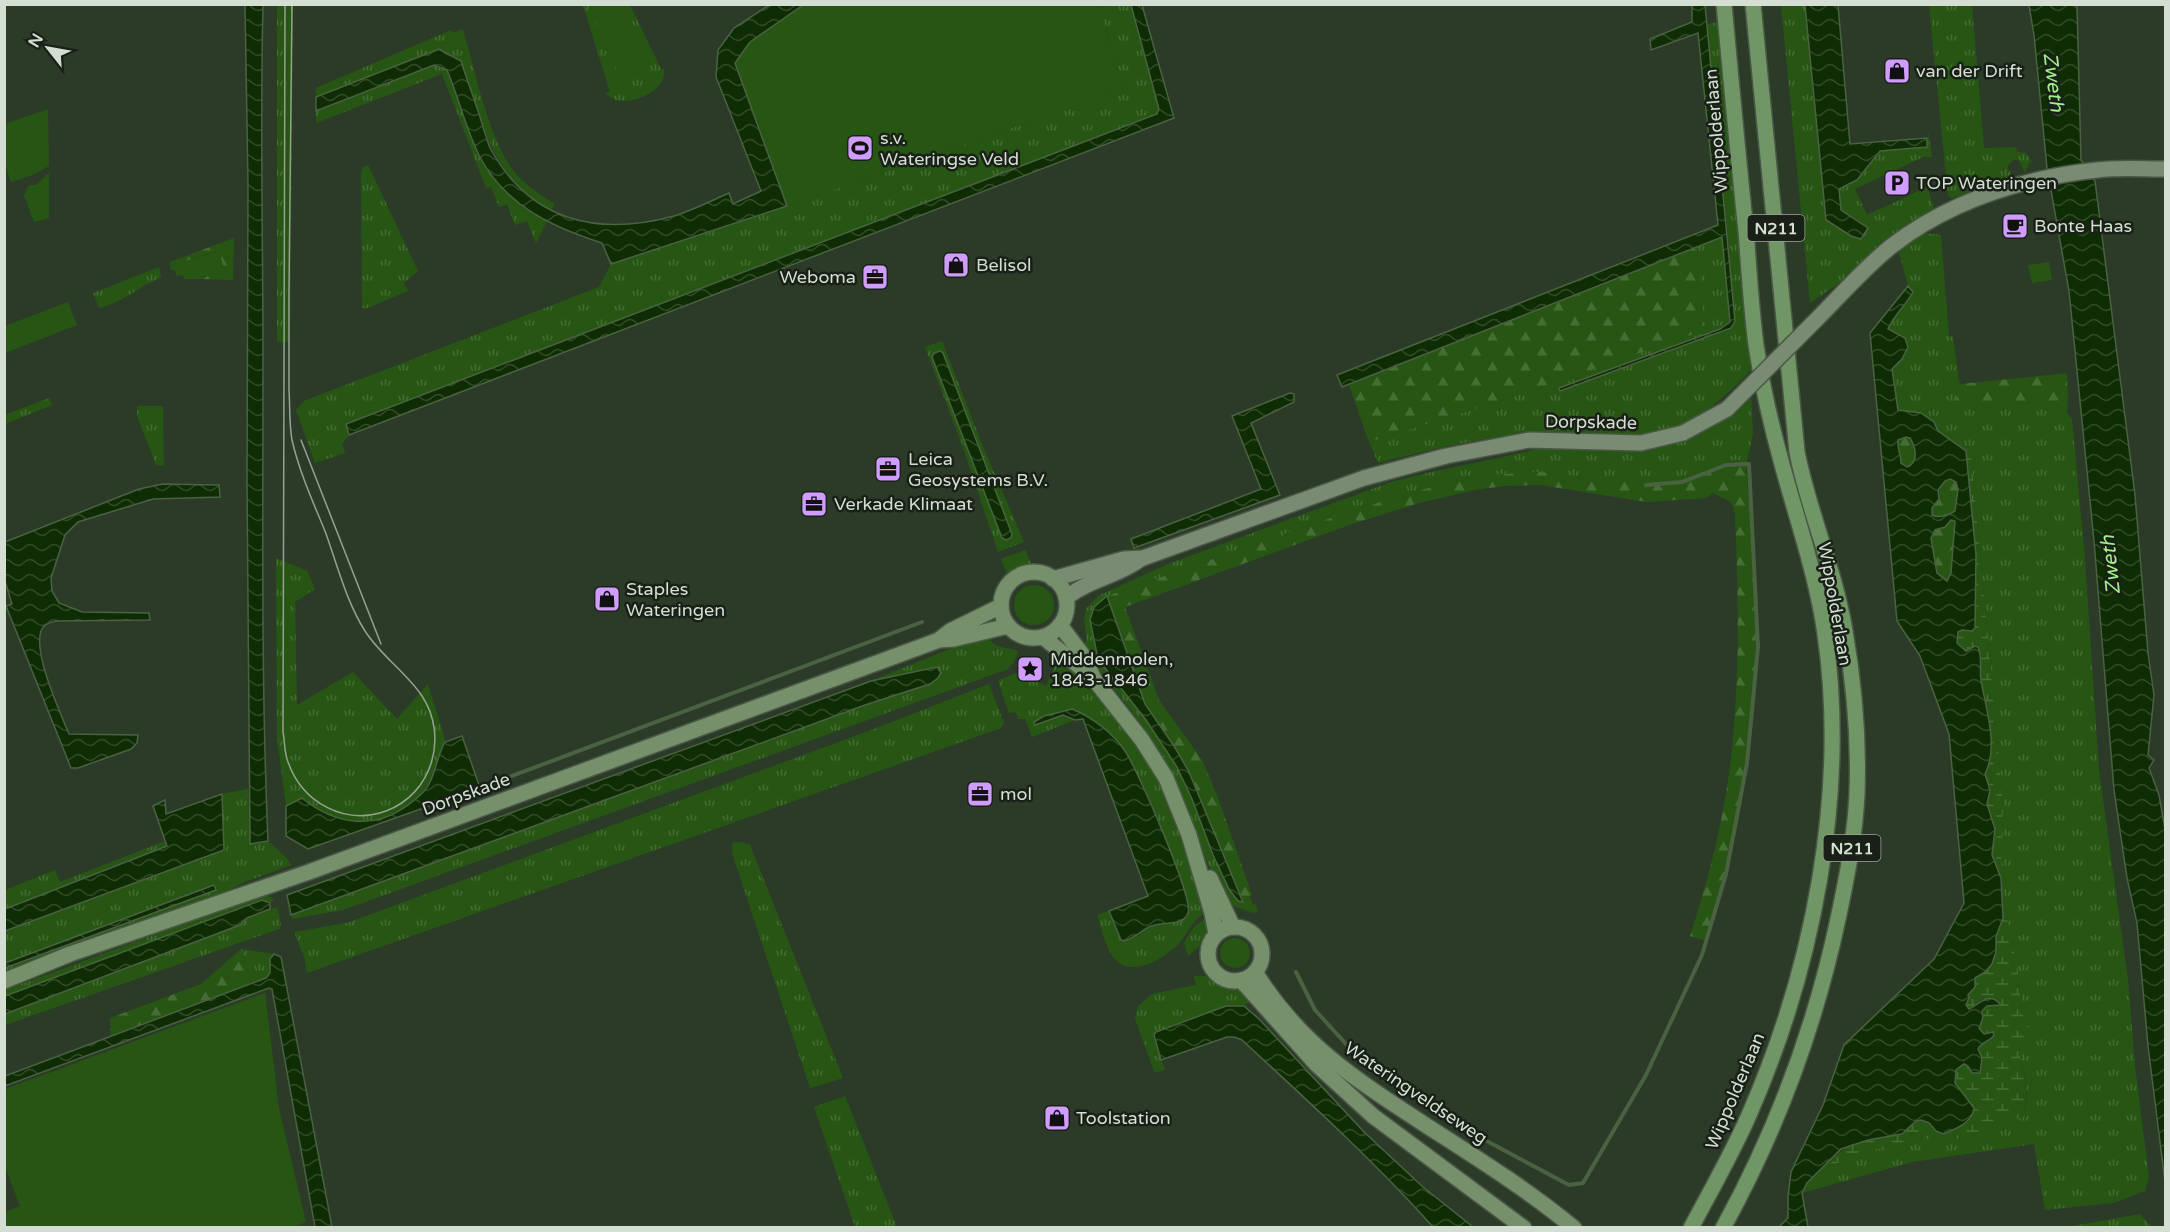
<svg xmlns="http://www.w3.org/2000/svg" width="2170" height="1232" font-family="'Varela Round',sans-serif">
  <defs>
    <pattern id="grass-tufts" width="24" height="20" patternUnits="userSpaceOnUse" patternTransform="scale(1.5)"><rect width="24" height="20" fill="#275614"/><path d="M3 7l-1-3M5 7V3M7 7l1-3M15 17l-1-3M17 17v-4M19 17l1-3" fill="none" stroke="#456e35"/></pattern>
    <pattern id="forest-firs" width="22" height="20" patternUnits="userSpaceOnUse" patternTransform="scale(1.5)"><rect width="22" height="20" fill="#275614"/><path d="M5 1l3.5 6h-7zM16 11l3.5 6h-7z" fill="#456e35"/></pattern>
    <pattern id="wetland-marsh" width="20" height="14" patternUnits="userSpaceOnUse" patternTransform="scale(1.5)"><rect width="20" height="14" fill="#275614"/><path d="M1 5h8M5 5V1M11 12h8M15 12V8" fill="none" stroke="#456e35"/></pattern>
    <pattern id="water-waves" width="16" height="10" patternUnits="userSpaceOnUse" patternTransform="scale(1.5)"><rect width="16" height="10" fill="#0f2d04"/><path d="M0 5q4-4 8 0t8 0" fill="none" stroke="#314b28"/></pattern>
  </defs>
  <rect width="100%" height="100%" fill="#2c3b28"/>
  <!-- grass -->
  <g fill="url(#grass-tufts)" fill-rule="evenodd">
    <polygon points="293,5 290,341 282,343 277,341 277,5"/>
    <path d="M 583,5 L 630,5 L 661,69 L 664,69 C 668,94 618,112 606,93 L 610,92 Z"/>
    <polygon points="1099,5 1131,5 1160,109 1157,114 347,424 349,435 342,444 345,453 315,463 296,410 304,401 599,287 611,264 787,206 1124,89"/>
    <polygon points="1781,5 1805,5 1826,220 1851,236 1863,223 1841,210 1839,189 1857,180 1880,151 1927,147 1928,131 1932,157 1923,157 1855,189 1867,215 1927,187 1934,208 1881,242 1845,279 1810,303"/>
    <polygon points="1929,5 1972,5 1984,148 2016,147 2017,152 2026,153 2032,162 2029,163 2025,173 2019,160 2013,160 2007,166 2012,176 1952,198 1948,196"/>
    <path d="M 1718,22 L 1751,370 C 1717,406 1683,434 1631,436 C 1600,438 1570,431 1539,433 C 1484,436 1431,449 1378,463 L 1369,442 L 1519,395 L 1704,330 L 1697,247 L 1723,237 L 1730,322 L 1720,329 L 1560,391 L 1724,331 L 1734,324 L 1729,246 L 1707,24 Z"/>
    <path d="M 463,29 C 475,71 488,135 512,169 C 523,184 539,194 555,204 L 551,210 C 493,181 480,117 461,61 L 439,49 L 316,97 L 316,88 L 451,30 L 454,33 Z"/>
    <polygon points="434,65 447,70 480,157 522,207 547,221 536,243 527,221 515,225 507,204 499,207 491,187 486,188 442,74 316,123 316,111"/>
    <polygon points="368,165 418,271 404,283 408,291 365,309 362,307 361,173 363,167"/>
    <path d="M 1923,233 L 1941,235 L 1949,336 L 1953,337 L 1959,382 L 1956,401 L 1980,406 L 2068,400 L 2067,413 L 2072,419 L 2085,559 L 2099,770 L 2128,980 L 2135,1066 L 2149,1177 L 2145,1191 L 2113,1203 L 2045,1210 L 2034,1144 L 1912,1162 L 1802,1193 L 1807,1183 L 1825,1166 L 1834,1165 L 1853,1154 L 1924,1139 L 1957,1139 L 1975,1135 L 2001,1120 L 2023,1118 C 2030,1097 2026,1073 2018,1054 L 2030,1035 L 2022,1011 L 2017,964 L 2003,900 L 2001,878 L 2003,803 L 1971,455 L 1938,431 L 1934,422 L 1898,410 L 1892,369 L 1902,359 L 1905,338 L 1888,329 C 1894,315 1906,305 1913,292 L 1908,286 L 1898,249 Z"/>
    <path d="M 159,267 L 161,278 C 139,286 122,303 99,308 L 93,293 Z"/>
    <path d="M 942,341 L 984,449 L 1024,542 L 998,552 L 962,445 L 925,347 ZM 943,354 L 1012,534 L 1011,538 L 1006,540 Z"/>
    <path d="M 1751,396 L 1753,434 L 1746,466 L 1739,460 L 1734,461 L 1693,476 L 1643,484 L 1541,472 L 1503,474 L 1472,478 L 1416,491 L 1348,512 L 1107,596 L 1146,720 L 1177,767 L 1192,799 L 1213,855 L 1229,889 L 1243,902 L 1250,897 L 1253,905 L 1256,904 L 1258,912 C 1248,915 1239,904 1227,905 C 1203,859 1190,808 1165,762 C 1144,723 1109,683 1082,647 L 1087,640 L 1084,621 L 1086,609 L 1098,596 L 1168,564 L 1391,482 C 1428,472 1465,465 1503,457 C 1522,453 1541,447 1561,445 C 1581,443 1603,450 1624,450 C 1677,450 1713,430 1751,396 Z"/>
    <polygon points="49,398 52,405 5,424 5,415"/>
    <polygon points="137,406 163,406 164,466 156,465 137,416"/>
    <polygon points="1025,550 1033,568 1016,573 1009,579 1001,559"/>
    <path d="M 276,558 L 307,571 L 315,589 L 295,602 L 297,705 L 353,672 L 397,719 L 428,684 C 430,693 445,736 445,742 C 444,747 439,754 438,759 C 421,825 352,839 302,798 L 286,806 L 277,737 Z"/>
    <path d="M 987,634 C 992,648 1003,647 1016,650 L 1018,652 L 1014,662 L 1008,669 L 343,910 L 292,919 L 291,915 L 865,705 L 930,684 L 938,678 L 940,673 L 937,667 L 871,681 Z"/>
    <path d="M 1066,661 L 1141,748 L 1156,773 L 1197,874 L 1205,913 C 1191,922 1190,930 1181,941 C 1167,957 1133,979 1115,959 C 1105,948 1102,928 1097,915 L 1109,911 L 1121,940 L 1139,936 L 1148,927 L 1179,922 L 1176,867 L 1143,785 L 1125,749 L 1088,716 L 1072,709 L 1044,716 L 1035,725 L 1063,715 L 1075,720 L 1032,737 L 1025,719 L 1018,719 L 1016,712 L 1009,713 L 999,684 L 999,680 L 1016,673 L 1046,686 L 1055,665 Z"/>
    <polygon points="989,684 1004,723 1001,728 307,973 304,957 294,932 347,923 874,729"/>
    <polygon points="248,789 250,843 268,841 287,858 291,865 244,882 221,895 5,975 5,931 224,850 222,794"/>
    <polygon points="165,841 167,845 5,909 5,890 55,870 60,882"/>
    <polygon points="742,842 750,845 843,1078 810,1088 732,853 733,843"/>
    <polygon points="262,895 271,897 274,902 262,900 5,996 5,990"/>
    <polygon points="277,907 281,925 279,929 5,1025 5,1014 240,925 246,918"/>
    <path d="M 1208,916 C 1210,934 1202,945 1188,956 L 1184,943 L 1194,927 Z"/>
    <path d="M 241,949 L 274,954 L 270,959 C 270,977 269,977 252,984 Z"/>
    <polygon points="1194,976 1206,976 1220,984 1240,989 1253,999 1244,1006 1226,1006 1161,1060 1165,1069 1155,1073 1135,1019 1138,1006 1152,994 1196,985"/>
    <polygon points="845,1096 897,1227 855,1227 814,1107"/>
    <polygon points="2140,1214 2151,1227 2067,1227"/>
  </g>
  <!-- forest -->
  <g fill="url(#forest-firs)">
    <polygon points="234,238 233,280 203,279 223,266 218,251 170,266 170,262"/>
    <polygon points="1697,247 1705,330 1519,395 1369,442 1349,385"/>
    <polygon points="2067,373 2068,400 1980,406 1956,401 1959,382 1961,384"/>
    <path d="M 1906,437 L 1910,438 C 1916,448 1919,462 1907,467 L 1901,463 C 1901,455 1898,448 1897,440 Z"/>
    <path d="M 1739,460 L 1746,466 C 1749,506 1753,545 1755,585 C 1760,706 1745,827 1707,941 L 1690,936 C 1711,872 1727,806 1733,739 C 1740,664 1738,588 1735,514 L 1731,502 L 1713,493 L 1706,498 L 1647,502 L 1540,485 L 1504,486 L 1475,490 L 1419,503 L 1352,524 L 1125,607 L 1159,700 L 1202,760 L 1217,795 L 1252,895 L 1243,902 L 1189,772 L 1174,746 L 1145,704 L 1107,596 L 1348,512 L 1416,491 L 1472,478 L 1503,474 L 1541,472 L 1643,484 L 1693,476 Z"/>
    <path d="M 1950,479 L 1956,482 L 1958,489 L 1955,511 C 1948,515 1939,519 1932,515 L 1932,508 C 1941,498 1936,485 1950,479 Z"/>
    <path d="M 1951,520 L 1955,521 L 1951,573 L 1947,581 C 1933,576 1926,540 1935,530 L 1945,527 Z"/>
    <polygon points="241,949 252,984 111,1037 110,1018 201,984"/>
  </g>
  <!-- wetland -->
  <g fill="url(#wetland-marsh)">
    <polygon points="1966,451 1971,455 2003,803 2001,878 1992,855 1995,829 1987,804 1990,790 1985,774 1988,768 1990,727 1981,678 1981,654 1966,651 1957,643 1958,632 1975,628 1976,555"/>
    <path d="M 2003,900 L 2017,964 L 2022,1011 L 2030,1035 L 2029,1041 L 2018,1054 C 2026,1074 2029,1097 2023,1118 L 2001,1120 L 1975,1135 L 1957,1139 L 1924,1139 L 1853,1154 L 1834,1165 L 1825,1166 C 1844,1147 1851,1143 1878,1138 C 1885,1137 1894,1137 1901,1134 C 1908,1131 1909,1121 1919,1121 C 1927,1120 1936,1130 1943,1134 C 1956,1128 1965,1124 1974,1112 L 1969,1100 L 1955,1083 L 1956,1070 L 1964,1064 L 1968,1066 L 1979,1054 L 1978,1049 L 1982,1043 L 1992,1039 L 1989,1032 L 1984,1034 L 1979,1029 L 1983,1018 L 1984,1008 L 1990,1005 L 1994,1006 L 1993,999 L 1982,999 L 1969,1009 L 1966,1005 L 1969,998 L 1968,996 L 1972,990 L 1975,978 L 1985,972 L 1992,964 L 1996,952 L 1996,937 L 2003,918 Z"/>
  </g>
  <!-- green -->
  <g fill="#275614">
    <polygon points="590,5 625,5 645,55 639,69 625,78 617,72"/>
    <polygon points="803,5 1099,5 1124,89 787,206 735,63 750,42"/>
    <polygon points="48,109 49,166 33,175 11,182 5,164 5,124"/>
    <polygon points="49,173 49,218 34,222 24,195 29,185 36,185"/>
    <polygon points="219,251 223,266 220,268 222,271 204,277 203,279 184,279 183,275 176,276 175,270 171,270 170,266"/>
    <polygon points="2049,262 2052,280 2032,283 2028,265"/>
    <polygon points="68,302 77,325 5,353 5,326"/>
    <circle cx="1034" cy="605" r="20"/>
    <circle cx="1235" cy="953" r="15"/>
    <polygon points="265,993 279,1108 306,1222 291,1228 5,1227 5,1212 20,1206 5,1166 5,1089"/>
  </g>
  <!-- water -->
  <g fill="url(#water-waves)" stroke="#4a6242" stroke-width="1.5" fill-rule="evenodd">
    <path d="M 245,5 L 263,5 C 260,123 263,241 263,359 C 263,520 261,681 268,841 L 250,844 L 247,481 L 248,184 Z"/>
    <path d="M 769,5 L 803,5 L 750,42 L 735,63 L 787,206 L 611,264 L 602,243 C 552,227 506,206 480,157 C 466,130 459,98 447,70 L 434,65 L 316,111 L 316,97 L 439,49 L 461,61 C 467,80 474,98 480,117 C 483,127 486,138 490,148 C 530,221 597,237 674,216 C 693,210 711,201 729,193 L 733,204 L 761,191 L 716,77 L 718,50 L 734,28 Z"/>
    <polygon points="1131,5 1142,5 1174,118 349,435 346,424 1157,114 1159,109"/>
    <polygon points="1692,5 1705,5 1735,321 1731,328 1560,391 1559,388 1720,329 1730,322 1722,237 1342,387 1337,375 1718,225 1698,33 1651,50 1650,39 1692,22"/>
    <polygon points="1805,5 1838,5 1850,144 1927,138 1927,147 1880,151 1857,180 1839,189 1841,210 1868,228 1861,239 1851,236 1826,220"/>
    <polygon points="2029,5 2077,5 2081,160 2095,181 2135,495 2148,653 2154,695 2148,755 2154,760 2149,768 2159,795 2166,835 2165,1207 2165,1182 2148,1046 2137,923 2127,878 2114,790 2094,541 2069,291 2047,168 2034,35"/>
    <path d="M 1908,286 L 1913,292 C 1906,305 1894,315 1888,329 L 1905,338 L 1908,347 L 1902,359 L 1892,369 L 1898,410 L 1921,413 L 1934,422 L 1938,431 L 1966,451 L 1976,555 L 1975,628 L 1972,631 L 1962,630 L 1958,632 L 1957,643 L 1966,651 L 1975,646 L 1978,647 C 1983,658 1979,669 1981,680 C 1986,710 1999,746 1985,774 L 1990,790 L 1987,804 L 1995,829 L 1992,855 L 2001,878 L 2003,918 L 1996,937 L 1996,952 L 1992,964 L 1985,972 L 1975,978 L 1975,987 L 1968,995 L 1969,998 L 1966,1005 L 1969,1009 C 1980,1004 1989,991 2000,1004 L 2000,1005 L 1987,1006 L 1982,1011 L 1983,1018 L 1979,1028 L 1984,1034 L 1993,1032 L 1994,1035 C 1990,1042 1982,1041 1978,1049 L 1982,1058 L 1980,1073 L 1972,1073 L 1968,1066 L 1964,1064 L 1956,1070 L 1955,1083 L 1974,1108 C 1972,1123 1956,1129 1943,1134 L 1936,1131 L 1929,1123 L 1921,1120 L 1916,1121 L 1902,1134 L 1868,1140 L 1841,1149 L 1807,1183 L 1802,1193 L 1808,1227 L 1779,1227 L 1788,1218 L 1788,1197 L 1791,1172 L 1823,1105 L 1844,1045 L 1934,959 L 1964,903 L 1949,734 L 1920,656 L 1897,621 L 1870,333 ZM 1906,437 L 1910,438 C 1916,448 1919,462 1907,467 L 1901,463 C 1901,455 1897,448 1898,440 ZM 1950,479 L 1956,482 L 1958,489 L 1955,511 C 1948,515 1939,519 1932,515 L 1932,508 L 1939,499 L 1938,490 L 1945,481 ZM 1951,520 L 1955,521 L 1951,573 L 1947,581 L 1937,573 L 1931,538 L 1935,530 L 1945,527 Z"/>
    <polygon points="940,351 943,353 1012,534 1011,538 1006,540 1002,538 932,357 934,353"/>
    <polygon points="1290,393 1294,394 1294,402 1251,423 1280,495 1134,548 1131,539 1261,489 1232,416"/>
    <path d="M 163,484 L 219,485 L 220,497 L 153,499 L 78,522 L 65,535 L 51,578 L 52,591 L 59,603 L 82,612 L 149,613 L 150,620 L 56,621 C 49,623 44,624 41,631 C 33,653 60,712 69,734 L 138,735 L 137,743 L 131,749 L 78,768 L 71,768 L 6,606 L 12,604 L 5,581 L 5,542 L 139,489 Z"/>
    <polygon points="1107,596 1145,704 1174,746 1189,772 1243,902 1238,901 1229,889 1213,855 1192,799 1177,767 1146,720 1098,659 1090,620 1094,607"/>
    <polygon points="937,667 941,673 938,678 930,684 865,705 291,915 287,895 871,681"/>
    <path d="M 1072,709 C 1092,717 1113,733 1125,751 C 1137,768 1194,899 1188,913 C 1183,928 1159,920 1147,928 C 1139,933 1134,938 1124,941 L 1121,940 L 1109,911 L 1148,896 L 1083,719 L 1075,720 L 1063,715 L 1035,725 L 1034,722 L 1044,716 Z"/>
    <path d="M 462,736 L 480,788 L 308,849 L 286,836 L 286,806 L 302,798 C 334,824 373,831 408,805 C 415,800 424,793 428,786 C 436,772 437,756 445,742 Z"/>
    <polygon points="222,794 224,850 5,931 5,909 167,846 153,806 165,800 166,814"/>
    <polygon points="214,885 216,890 5,968 5,963"/>
    <polygon points="262,900 270,903 270,909 247,918 240,925 5,1014 5,996"/>
    <polygon points="274,954 281,957 332,1227 315,1227 272,989 269,988 5,1086 5,1076 266,978 270,973 270,959"/>
    <path d="M 1226,1006 L 1244,1006 L 1259,1019 L 1364,1132 L 1423,1187 L 1473,1227 L 1433,1227 C 1374,1161 1308,1101 1242,1040 L 1234,1037 L 1227,1037 L 1161,1060 L 1154,1035 L 1156,1032 Z"/>
  </g>
  <g fill="none" stroke-linecap="round" stroke-linejoin="round">
    <!-- stream -->
    <g stroke="#4a6242" stroke-width="4">
      <polyline points="480,788 922,622"/>
      <polyline points="1296,972 1315,1010 1347,1045 1481,1138 1569,1185 1583,1183 1646,1075 1702,955 1726,874 1747,763 1758,647 1749,464 1726,465 1682,482 1646,485"/>
    </g>
    <defs>
      <g id="tertiary">
        <path d="M 1817,319 C 1840,296 1867,265 1893,245 C 1952,200 2023,178 2097,170 C 2119,167 2143,169 2166,169"/>
        <polyline points="1053,579 1124,559 1143,558 1364,478 1446,456 1529,440 1641,443 1683,433 1727,409"/>
        <path d="M 1066,598 C 1089,579 1119,576 1142,558"/>
      </g>
      <g id="secondary">
        <circle cx="1034" cy="605" r="33"/>
        <polyline points="1060,625 1084,657 1094,679 1142,740 1166,778 1189,835 1212,913 1216,934"/>
        <polyline points="1043,637 1092,677"/>
        <polyline points="940,639 950,631 1001,606"/>
        <polyline points="1210,878 1233,927"/>
        <circle cx="1235" cy="954" r="27"/>
        <path d="M 1255,972 C 1300,1045 1358,1081 1427,1126 C 1477,1158 1528,1190 1574,1228"/>
        <polyline points="1241,980 1316,1064 1373,1116 1524,1228"/>
        <polyline points="4,981 70,954 309,872 939,640 954,639 1008,626"/>
      </g>
      <g id="primary">
        <path d="M 1691,1228 C 1711,1190 1732,1154 1749,1115 C 1813,969 1848,793 1825,634 C 1817,577 1798,523 1783,468 C 1772,429 1762,385 1756,345 C 1751,307 1749,269 1746,231 C 1738,156 1731,80 1724,4"/>
        <path d="M 1723,1228 C 1777,1130 1815,1027 1838,919 C 1847,877 1855,836 1857,794 C 1859,740 1854,683 1845,631 C 1835,570 1809,513 1797,452 L 1753,4"/>
      </g>
    </defs>
    <!-- tertiary casing -->
    <use href="#tertiary" stroke="#4a5746" stroke-width="18"/>
    <!-- secondary casing -->
    <use href="#secondary" stroke="#4a5746" stroke-width="18"/>
    <!-- primary casing -->
    <use href="#primary" stroke="#4a5746" stroke-width="18"/>
    <!-- tertiary -->
    <use href="#tertiary" stroke="#7a8b74" stroke-width="15"/>
    <!-- secondary -->
    <use href="#secondary" stroke="#76906c" stroke-width="15"/>
    <!-- primary -->
    <use href="#primary" stroke="#719665" stroke-width="15"/>
    <!-- tram -->
    <g stroke="#95a091" stroke-width="1.5">
      <path d="M 285,4 L 283,732 C 285,741 284,753 288,762 C 302,802 344,826 386,811 C 432,794 449,737 422,696 C 406,672 381,656 365,631 C 346,601 337,564 325,531 C 313,502 299,471 292,440 C 289,423 290,405 289,389 C 289,356 289,324 289,291 C 290,196 291,100 292,4"/>
      <polyline points="301,440 381,644"/>
    </g>
    <defs>
      <polyline id="tertiary-bridge" points="1727,409 1817,319"/>
    </defs>
    <!-- tertiary-bridge casing -->
    <use href="#tertiary-bridge" stroke="#4a5746" stroke-width="18" stroke-linecap="butt"/>
    <!-- tertiary-bridge -->
    <use href="#tertiary-bridge" stroke="#7a8b74" stroke-width="15"/>
  </g>
  <!-- icons -->
  <defs>
    <symbol id="shop-square" viewBox="-11 -11 22 22"><rect x="-9" y="-9" width="18" height="18" rx="4" fill="#d09dff" stroke="#192017"/><path d="M-5-2.5h2.3a2.7 3.5 0 0 1 5.4 0H5L5.5 6h-11ZM-1.5-2.5h3a1.5 2.3 0 0 0-3 0Z" fill="#111"/></symbol>
    <symbol id="stadium-square" viewBox="-11 -11 22 22"><rect x="-9" y="-9" width="18" height="18" rx="4" fill="#d09dff" stroke="#192017"/><path d="M0-5a6.5 5 0 1 0 0 10a6.5 5 0 1 0 0-10ZM-3.5-1.8h7v3.6h-7Z" fill="#111"/></symbol>
    <symbol id="parking-square" viewBox="-11 -11 22 22"><rect x="-9" y="-9" width="18" height="18" rx="4" fill="#d09dff" stroke="#192017"/><path d="M-3.5-5.5H1a3.5 3.5 0 0 1 0 7H-1V5.5H-3.5ZM-1-3.4V-.6H.8a1.4 1.4 0 0 0 0-2.8Z" fill="#111"/></symbol>
    <symbol id="cafe-square" viewBox="-11 -11 22 22"><rect x="-9" y="-9" width="18" height="18" rx="4" fill="#d09dff" stroke="#192017"/><path d="M-5.5-4.5H6V0H3Q3 3.5 0 3.5H-2.5Q-5.5 3.5-5.5 0ZM3-3.2v2h1.7v-2ZM-6 4.5H4V6H-6Z" fill="#111"/></symbol>
    <symbol id="office-square" viewBox="-11 -11 22 22"><rect x="-9" y="-9" width="18" height="18" rx="4" fill="#d09dff" stroke="#192017"/><path d="M-6-3h4V-5.5h4V-3h4V5H-6ZM-1-4.5V-3h2v-1.5ZM-6 0V1H6V0Z" fill="#111"/></symbol>
    <symbol id="sight-square" viewBox="-11 -11 22 22"><rect x="-9" y="-9" width="18" height="18" rx="4" fill="#d09dff" stroke="#192017"/><path d="M0-6L1.8-2.2L6-1.7L2.9 1.2L3.7 5.4L0 3.3L-3.7 5.4L-2.9 1.2L-6-1.7L-1.8-2.2Z" fill="#111"/></symbol>
  </defs>
  <g fill-rule="evenodd">
    <use href="#shop-square" x="1882" y="56" width="30" height="30"/>
    <use href="#stadium-square" x="845" y="133" width="30" height="30"/>
    <use href="#parking-square" x="1882" y="168" width="30" height="30"/>
    <use href="#cafe-square" x="2000" y="211" width="30" height="30"/>
    <use href="#shop-square" x="941" y="250" width="30" height="30"/>
    <use href="#office-square" x="860" y="262" width="30" height="30"/>
    <use href="#office-square" x="873" y="454" width="30" height="30"/>
    <use href="#office-square" x="799" y="489" width="30" height="30"/>
    <use href="#shop-square" x="592" y="584" width="30" height="30"/>
    <use href="#sight-square" x="1015" y="654" width="30" height="30"/>
    <use href="#office-square" x="965" y="779" width="30" height="30"/>
    <use href="#shop-square" x="1042" y="1103" width="30" height="30"/>
  </g>
  <g text-anchor="middle" stroke-width="5" stroke-linejoin="round" paint-order="stroke">
    <!-- shield labels -->
    <g fill="#192017" stroke="#9da59a" stroke-width="1.5">
      <rect x="1747.5" y="215" width="57" height="26" rx="4.5"/>
      <rect x="1823.5" y="835" width="57" height="26" rx="4.5"/>
    </g>
    <g font-size="16" font-weight="bold" fill="#d5ded2">
      <text x="1776" y="234">N211</text>
      <text x="1852" y="854">N211</text>
    </g>
    <!-- poi labels -->
    <g font-size="18" fill="#d5ded2" stroke="#192017" text-anchor="start">
      <text x="1916" y="77">van der Drift</text>
      <text x="880" y="144">s.v.<tspan x="880" dy="21">Wateringse Veld</tspan></text>
      <text x="1916" y="189">TOP Wateringen</text>
      <text x="2034" y="232">Bonte Haas</text>
      <text x="976" y="271">Belisol</text>
      <text x="856" y="283" text-anchor="end">Weboma</text>
      <text x="908" y="465">Leica<tspan x="908" dy="21">Geosystems B.V.</tspan></text>
      <text x="834" y="510">Verkade Klimaat</text>
      <text x="626" y="595">Staples<tspan x="626" dy="21">Wateringen</tspan></text>
      <text x="1050" y="665">Middenmolen,<tspan x="1050" dy="21">1843-1846</tspan></text>
      <text x="1000" y="800">mol</text>
      <text x="1076" y="1124">Toolstation</text>
    </g>
    <!-- street labels -->
    <g font-size="18" fill="#d5ded2" stroke="#192017">
      <text transform="translate(1716 131) rotate(-95)" y="6">Wippolderlaan</text>
      <text transform="translate(1591 422) rotate(1)" y="6">Dorpskade</text>
      <text transform="translate(1835 604) rotate(80)" y="6">Wippolderlaan</text>
      <text transform="translate(466 794) rotate(-20)" y="6">Dorpskade</text>
      <text transform="translate(1735 1091) rotate(-67)" y="6">Wippolderlaan</text>
      <text transform="translate(1416 1093) rotate(34)" y="6">Wateringveldseweg</text>
    </g>
    <!-- water labels -->
    <g font-size="20" font-style="italic" fill="#a1ef88" stroke="#192017">
      <text transform="translate(2054 82) rotate(83)" y="7">Zweth</text>
      <text transform="translate(2110 565) rotate(-96)" y="7">Zweth</text>
    </g>
  </g>
  <!-- border -->
  <rect width="2170" height="1232" fill="none" stroke="#d5ded2" stroke-width="12"/>
  <!-- north arrow -->
  <g transform="translate(48 48) rotate(301)" stroke="#192017" stroke-width="4.5" paint-order="stroke">
  <path d="M0-4.5L10 22L0 15L-10 22Z" fill="#d5ded2"/>
  <text y="-9" font-size="16" font-weight="bold" text-anchor="middle" fill="#d5ded2">N</text>
  </g>
</svg>
